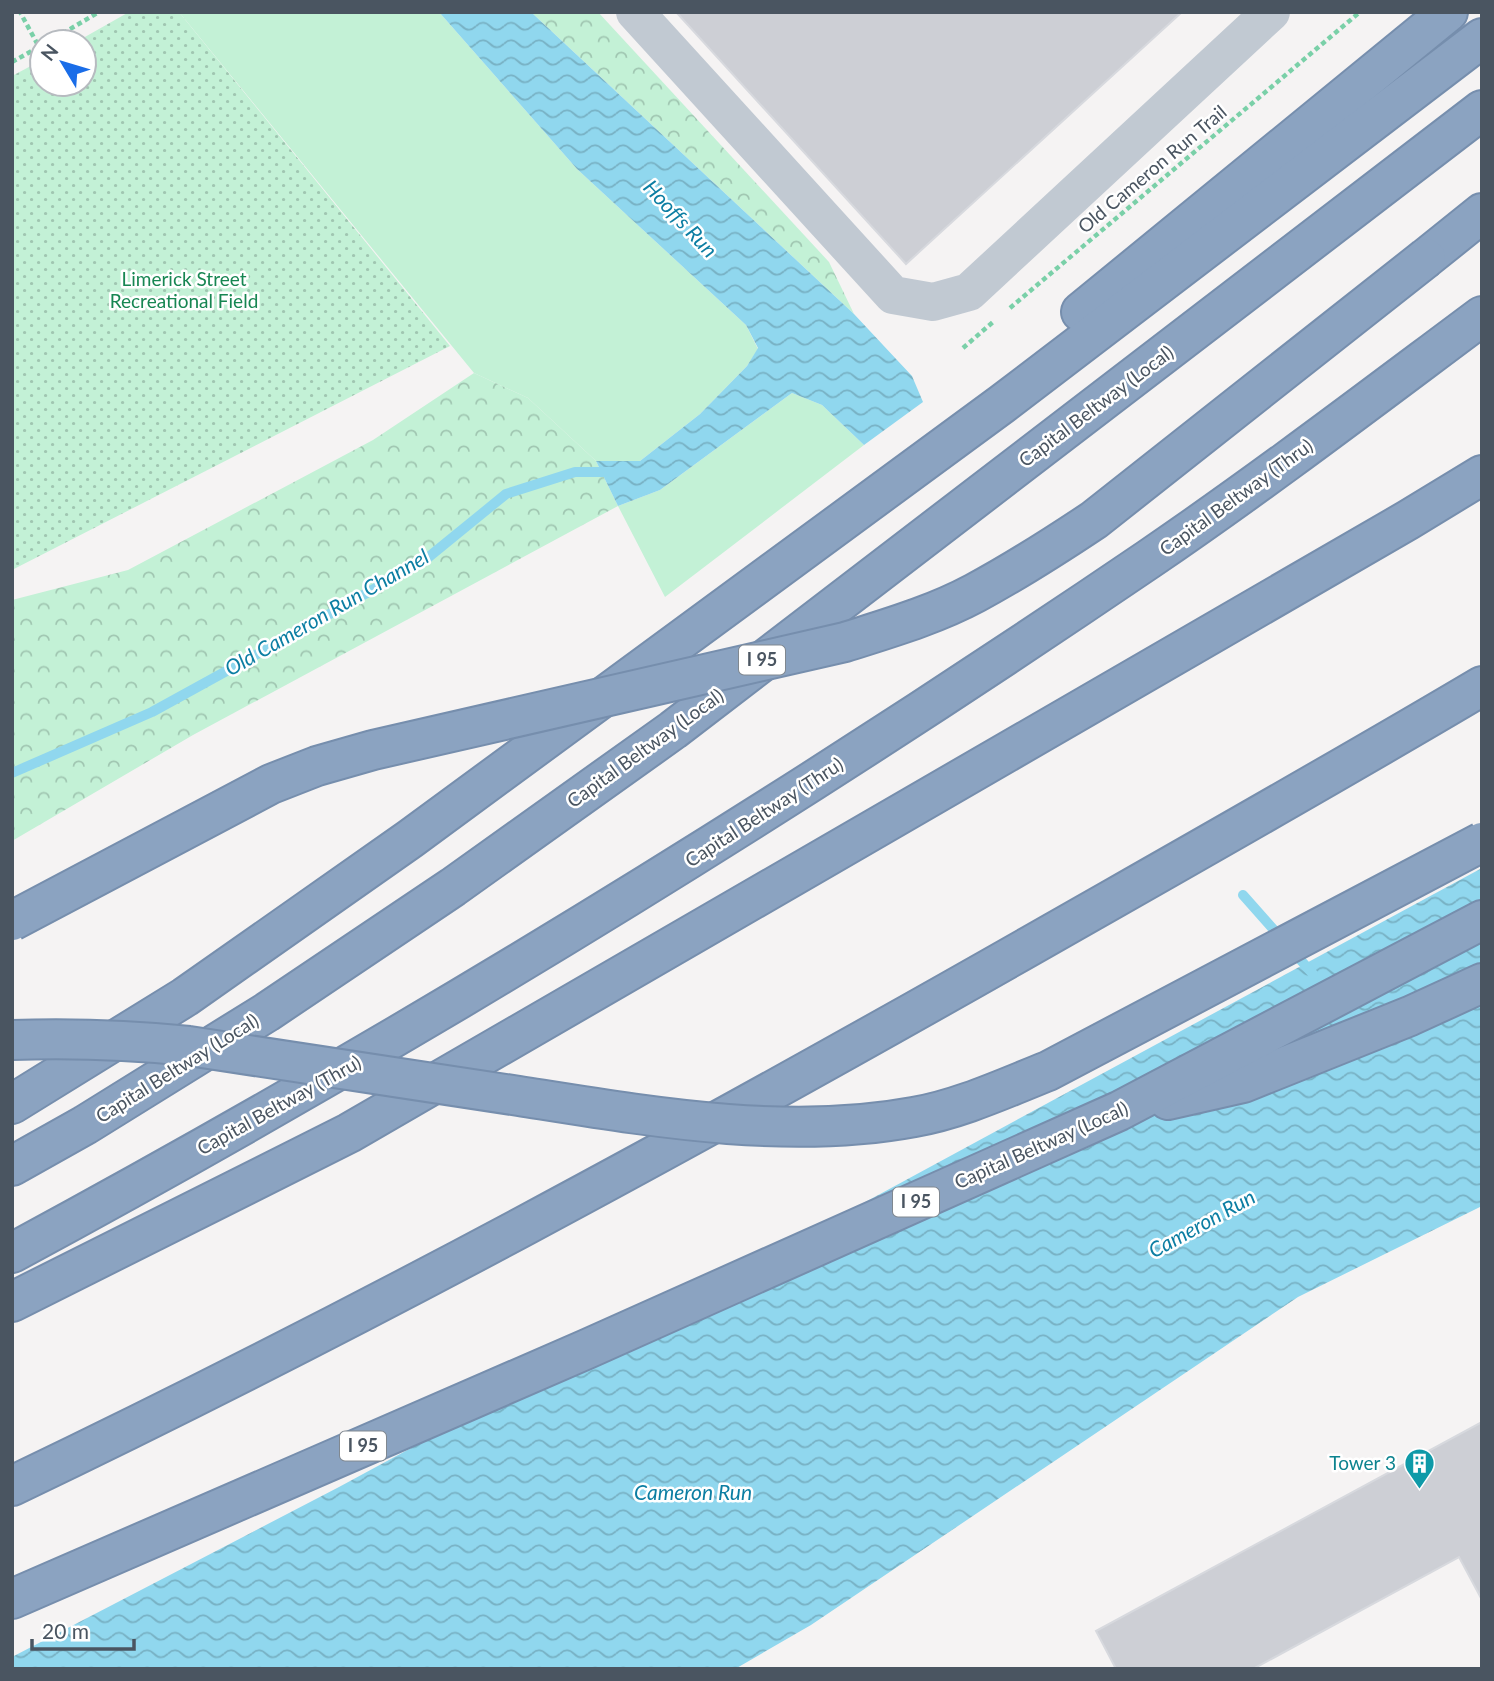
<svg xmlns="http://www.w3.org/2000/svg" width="1494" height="1681" font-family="Lato,sans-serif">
  <defs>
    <pattern id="forest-crowns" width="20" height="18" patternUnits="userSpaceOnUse" patternTransform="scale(1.75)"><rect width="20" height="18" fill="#c3f1d6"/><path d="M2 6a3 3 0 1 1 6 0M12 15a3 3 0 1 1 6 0" fill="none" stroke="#a0c6b1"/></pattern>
    <pattern id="park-dots" width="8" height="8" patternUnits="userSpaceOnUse" patternTransform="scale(1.75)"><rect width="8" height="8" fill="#c3f1d6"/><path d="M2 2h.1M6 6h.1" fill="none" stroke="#a0c6b1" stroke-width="1.8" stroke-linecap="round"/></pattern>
    <pattern id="water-waves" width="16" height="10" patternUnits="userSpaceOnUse" patternTransform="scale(1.75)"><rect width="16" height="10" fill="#90d7ee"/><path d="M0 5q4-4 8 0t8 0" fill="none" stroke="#78b1c4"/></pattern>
  </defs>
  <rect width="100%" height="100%" fill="#f5f3f3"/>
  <!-- grass -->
  <g fill="#c3f1d6">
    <polygon points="179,12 439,12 577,169 746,325 758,349 747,366 700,414 640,461 596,461 528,398 474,373"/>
    <polygon points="792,393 822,405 864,445 665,597 618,506 660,490"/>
  </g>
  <!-- forest -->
  <g fill="url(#forest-crowns)">
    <polygon points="531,12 598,12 829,262 854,314"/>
    <polygon points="474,373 528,398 596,461 618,506 193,735 12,841 12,600 128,570 373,440"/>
  </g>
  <!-- park -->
  <polygon fill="url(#park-dots)" points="129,12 179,12 450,346 12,570 12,76 42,60 42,84 84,84 84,42 76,42"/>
  <!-- water -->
  <g fill="url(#water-waves)">
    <polygon points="439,12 531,12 854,314 912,376 923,402 864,445 822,405 792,393 660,490 618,506 596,461 640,461 700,414 747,366 758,348 746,325 577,169"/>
    <polygon points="1482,868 1482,1206 1298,1297 811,1625 735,1669 12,1669 12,1657 339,1487"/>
  </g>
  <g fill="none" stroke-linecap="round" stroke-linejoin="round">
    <!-- stream -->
    <g stroke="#90d7ee" stroke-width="10">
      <polyline points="12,773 152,712 312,624 425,560 506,494 575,472 613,472"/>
      <polyline points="1243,895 1313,974"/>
    </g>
  </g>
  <!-- building -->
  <g fill="#cdcfd5" stroke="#d7d9de" stroke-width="2">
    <polygon points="676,12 1182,12 906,264"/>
    <polygon points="1482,1422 1482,1600 1459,1557 1253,1669 1116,1669 1096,1631"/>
  </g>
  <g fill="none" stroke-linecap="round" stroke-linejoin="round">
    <defs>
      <g id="highway">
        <polyline points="1426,258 1482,213"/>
        <polyline points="1081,312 1448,12"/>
        <polyline points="1168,1100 1243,1083 1410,1016 1482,983"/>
        <polyline points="12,1104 185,997 410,839 1002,404 1482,38"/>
        <polyline points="12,1166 85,1125 267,1012 453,887 673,730 1482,110"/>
        <path d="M 12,1253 C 403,1042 781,809 1149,559 C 1262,482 1372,398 1482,316"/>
        <polyline points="12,1302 349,1133 1408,520 1482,475"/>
        <path d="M 12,1486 C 359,1320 696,1136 1030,946 C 1181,860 1332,775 1482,686"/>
        <polyline points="12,1599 587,1349 1119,1111 1482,920"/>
      </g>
    </defs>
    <!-- highway casing -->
    <use href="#highway" stroke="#768ead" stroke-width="42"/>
    <!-- path -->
    <g stroke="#7ad0a8" stroke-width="4.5" stroke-dasharray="5 3.5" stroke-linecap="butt">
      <polyline points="48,42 99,12"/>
      <polyline points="12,62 39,47 20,12"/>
      <polyline points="1010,308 1360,12"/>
      <polyline points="963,348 993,322"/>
    </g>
    <!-- minor -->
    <polyline stroke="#c1c9d2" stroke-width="38" points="635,12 893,295 933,302 969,292 1271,12"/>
    <!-- highway -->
    <use href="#highway" stroke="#8ba3c1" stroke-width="38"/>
    <defs>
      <g id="highway-bridge">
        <path d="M 12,921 L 271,784 L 317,766 L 373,750 L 845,642 C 889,628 934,615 975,593 C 1016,571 1055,546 1094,520 L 1426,258"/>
        <path d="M 12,1040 C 72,1038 130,1040 189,1046 C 299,1063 409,1080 519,1096 C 646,1116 786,1141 914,1117 C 960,1109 1005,1088 1048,1071 L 1482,842"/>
      </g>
    </defs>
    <!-- highway-bridge casing -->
    <use href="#highway-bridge" stroke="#768ead" stroke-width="42" stroke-linecap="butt"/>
    <!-- highway-bridge -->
    <use href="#highway-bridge" stroke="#8ba3c1" stroke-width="38"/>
  </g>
  <!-- icons -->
  <defs>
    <symbol id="building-pin" viewBox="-11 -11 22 30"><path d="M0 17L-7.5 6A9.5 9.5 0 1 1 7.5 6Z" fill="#0f9aa8" stroke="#fff"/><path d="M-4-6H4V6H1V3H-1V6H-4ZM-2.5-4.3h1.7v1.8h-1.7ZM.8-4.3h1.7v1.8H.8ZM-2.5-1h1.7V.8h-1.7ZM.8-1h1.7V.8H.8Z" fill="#fff"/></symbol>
  </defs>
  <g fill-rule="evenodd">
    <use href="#building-pin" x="1402" y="1446" width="35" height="47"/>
  </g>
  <g text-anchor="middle" stroke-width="5" stroke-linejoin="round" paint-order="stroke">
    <!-- shield labels -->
    <g fill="#fff" stroke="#808890" stroke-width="2">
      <rect x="739" y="645.5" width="46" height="29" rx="5"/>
      <rect x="893" y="1187.5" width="46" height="29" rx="5"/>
      <rect x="340" y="1431.5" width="46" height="29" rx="5"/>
    </g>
    <g font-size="18" font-weight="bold" fill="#4a5561">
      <text x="762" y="666">I 95</text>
      <text x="916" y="1208">I 95</text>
      <text x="363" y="1452">I 95</text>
    </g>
    <!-- street labels -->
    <g font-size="19" fill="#4a5561" stroke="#fff">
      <text transform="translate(1152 169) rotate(-40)" y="7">Old Cameron Run Trail</text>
      <text transform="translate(1096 406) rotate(-37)" y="7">Capital Beltway (Local)</text>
      <text transform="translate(1236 497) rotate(-36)" y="7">Capital Beltway (Thru)</text>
      <text transform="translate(645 748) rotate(-36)" y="7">Capital Beltway (Local)</text>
      <text transform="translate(764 812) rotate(-33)" y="7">Capital Beltway (Thru)</text>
      <text transform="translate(177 1068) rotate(-32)" y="7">Capital Beltway (Local)</text>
      <text transform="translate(279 1105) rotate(-29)" y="7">Capital Beltway (Thru)</text>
      <text transform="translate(1041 1145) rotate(-24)" y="7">Capital Beltway (Local)</text>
    </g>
    <!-- park labels -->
    <g font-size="19" fill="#178652" stroke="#fff">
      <text x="184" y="286">Limerick Street<tspan x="184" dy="22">Recreational Field</tspan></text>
    </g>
    <!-- culture labels -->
    <g font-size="19" fill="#0d838f" stroke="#fff" text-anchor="end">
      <text x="1396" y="1470">Tower 3</text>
    </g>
    <!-- water labels -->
    <g font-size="21" font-style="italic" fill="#0c7ea3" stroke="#fff">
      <text transform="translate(680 219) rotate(47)" y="7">Hooffs Run</text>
      <text transform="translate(327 613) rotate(-30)" y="7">Old Cameron Run Channel</text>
      <text transform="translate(1202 1224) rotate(-29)" y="7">Cameron Run</text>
      <text x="693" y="1500">Cameron Run</text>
    </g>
  </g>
  <!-- border -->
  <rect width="1494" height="1681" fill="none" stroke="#4a5561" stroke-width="28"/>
  <!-- north arrow -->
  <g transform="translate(63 63) rotate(308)"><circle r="33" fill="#ffffff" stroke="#b7bbc0" stroke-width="2"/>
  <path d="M0-5L12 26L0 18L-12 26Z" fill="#1a6de8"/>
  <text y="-10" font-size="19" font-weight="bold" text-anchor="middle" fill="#4a5561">N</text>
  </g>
  <!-- scale -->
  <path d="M32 1639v10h102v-10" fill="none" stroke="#4a5561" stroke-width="3.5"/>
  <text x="42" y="1639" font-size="21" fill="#4a5561" stroke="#ffffff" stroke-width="5" paint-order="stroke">20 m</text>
</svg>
